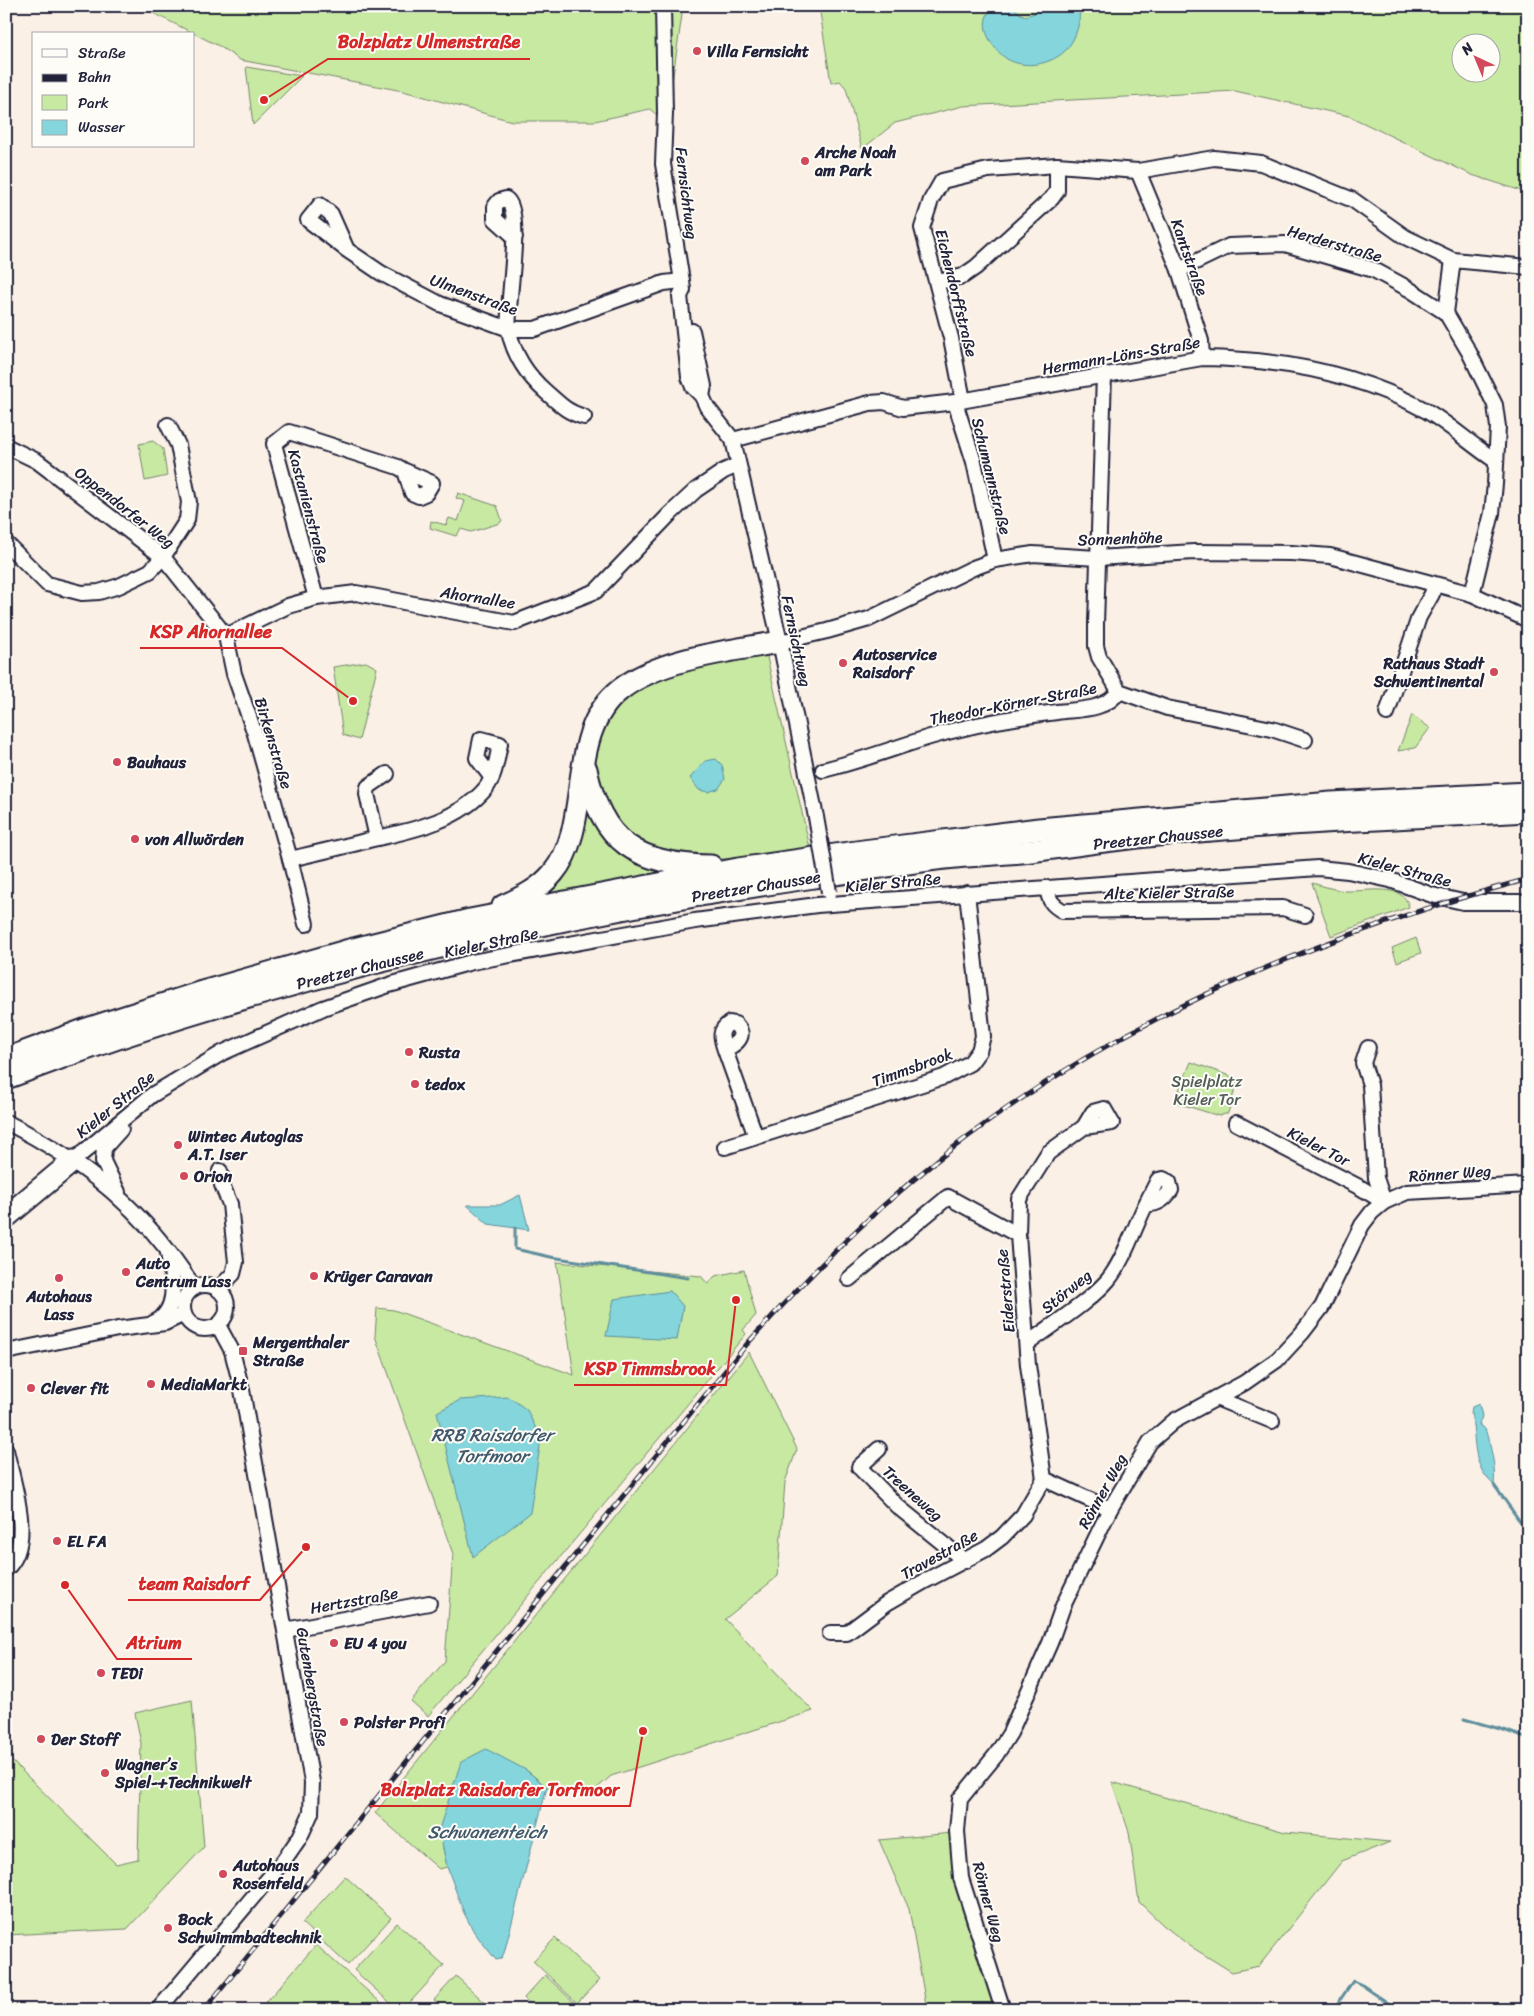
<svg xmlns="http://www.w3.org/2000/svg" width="1534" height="2016" font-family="Sriracha,sans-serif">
  <rect width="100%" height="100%" fill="#faf0e5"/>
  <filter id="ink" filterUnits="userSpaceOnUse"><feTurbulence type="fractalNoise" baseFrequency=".02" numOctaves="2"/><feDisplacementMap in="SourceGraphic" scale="10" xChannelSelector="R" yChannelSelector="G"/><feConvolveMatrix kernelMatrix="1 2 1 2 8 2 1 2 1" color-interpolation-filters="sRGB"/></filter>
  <g filter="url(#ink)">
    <!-- green -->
    <g fill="#c8e9a1" stroke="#75866e" fill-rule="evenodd">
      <polygon points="139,6 681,6 682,15 669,103 660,118 650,109 595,121 512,121 403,91 240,60 219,46"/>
      <path d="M 819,6 L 1528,6 L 1528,193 L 1472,175 L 1349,116 L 1235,91 L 963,106 L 895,123 L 862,149 L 846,88 L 840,81 L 831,83 ZM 1462,42 L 1492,42 L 1492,72 L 1462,72 Z"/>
      <polygon points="246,67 302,76 253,125"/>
      <polygon points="153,441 163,449 167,476 145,481 139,444"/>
      <polygon points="458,493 497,506 502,520 500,523 471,532 461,529 456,536 430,528 431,521 446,525 449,518 458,521 465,501 456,498"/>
      <polygon points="766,653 810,848 742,858 684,861 621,834 594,783 595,748 606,716 632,690 670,672"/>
      <polygon points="366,662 377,668 359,740 343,735 333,667"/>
      <polygon points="1412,715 1430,728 1415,748 1398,751"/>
      <polygon points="589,801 674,872 540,896"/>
      <path d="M 1312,883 C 1323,886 1335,890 1346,891 C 1365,892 1404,882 1409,907 L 1331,936 Z"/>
      <polygon points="1416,938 1421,953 1397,962 1392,948"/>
      <polygon points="1191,1062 1238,1079 1228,1113 1219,1116 1174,1102"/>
      <polygon points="557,1262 701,1276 708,1284 715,1276 744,1270 756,1315 743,1330 746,1334 428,1716 411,1701 445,1661 453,1554 375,1336 377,1308 394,1310 574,1375"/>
      <polygon points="749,1352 797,1449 785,1482 778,1576 725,1619 813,1711 611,1776 588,1796 547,1787 526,1770 439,1829 447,1867 439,1869 375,1813"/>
      <polygon points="192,1700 204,1847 127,1929 6,1935 6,1755 116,1864 138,1859 141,1743 135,1713"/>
      <polygon points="1112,1782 1285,1832 1390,1842 1342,1861 1259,1966 1232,1972 1190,1946 1163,1925 1139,1902 1129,1832"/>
      <polygon points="952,1833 996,2010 927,2010 909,1909 879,1840"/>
      <polygon points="345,1876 391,1918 348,1965 302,1923"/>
      <polygon points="397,1923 444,1965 403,2010 398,2010 354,1970"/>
      <polygon points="555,1938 599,1980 577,2003 533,1961"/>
      <polygon points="316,1945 389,2010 259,2010"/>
      <polygon points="545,1975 582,2010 536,2010 524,1998"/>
      <polygon points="456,1976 493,2010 445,2010 434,2000"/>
    </g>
    <!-- water -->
    <g fill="#84d5dc" stroke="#5d8d9c">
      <path d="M 996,6 L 1014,7 L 1019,13 L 1025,16 L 1035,13 L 1037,6 L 1079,6 C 1081,22 1077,36 1067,49 C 1053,64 1026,70 1007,59 C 990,48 974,19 996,6 Z"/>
      <polygon points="716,759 722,765 725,779 718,789 708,792 699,790 690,778 705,761"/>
      <polygon points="520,1195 529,1230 488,1224 467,1205 500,1205"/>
      <polygon points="670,1291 683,1306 677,1340 606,1336 614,1299"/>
      <polygon points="509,1397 527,1410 541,1439 530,1513 473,1557 437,1412 460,1400"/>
      <path d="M 1479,1404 L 1482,1416 L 1479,1425 L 1485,1429 C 1491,1447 1496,1466 1494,1485 C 1470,1464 1477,1440 1471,1413 L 1472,1407 Z"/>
      <polygon points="486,1749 526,1770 547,1787 504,1953 501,1959 496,1960 474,1932 464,1913 447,1867 439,1829 461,1762"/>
    </g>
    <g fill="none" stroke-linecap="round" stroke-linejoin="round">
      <!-- stream -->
      <g stroke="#5d8d9c" stroke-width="3">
        <polyline points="989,6 991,9"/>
        <polyline points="515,1228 515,1249 551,1257 688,1278"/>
        <polyline points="1494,1485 1524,1527"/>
        <polyline points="1464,1719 1504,1730 1528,1739"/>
        <polyline points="1333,2010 1353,1981 1362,1985 1398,2010"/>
      </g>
      <defs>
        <g id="minor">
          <polyline points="663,6 665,113 663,164 682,281 683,290 680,296 689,377 693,387 702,396 707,407 733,440 780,642 816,817"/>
          <polyline points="1138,171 1179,270 1201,341 1202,358"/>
          <path d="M 515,237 L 495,219 L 495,206 L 499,201 L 506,199 C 525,211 505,308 509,331 C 514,356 528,376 546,392 C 561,405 565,411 584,417"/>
          <polyline points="347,250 331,214 320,205 308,220 347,250 381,273 440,304 509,329 535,329 664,283 682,281"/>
          <polyline points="1453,260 1446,313 1469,352 1495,405 1498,427 1495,484 1492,513 1472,594"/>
          <polyline points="1179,270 1229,246 1285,244 1374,270 1409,289 1446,313"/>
          <polyline points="938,282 963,276 976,267 1052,198 1057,191 1057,165"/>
          <polyline points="692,331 704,386 702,396"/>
          <polyline points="1104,375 1096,624 1096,646 1099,657 1119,691 1167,708 1272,729 1305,740"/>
          <polyline points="963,400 951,338 922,228 931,200 942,181 988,170 1057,165 1138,171 1214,158 1261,163 1353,200 1405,237 1453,260 1528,267"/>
          <polyline points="955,402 974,462 995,560"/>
          <path d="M 733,440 L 870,403 L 884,402 L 903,408 L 955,402 L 1202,358 C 1278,359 1357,373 1425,410 C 1451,425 1471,445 1496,461"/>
          <path d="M 6,446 L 37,461 L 163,557 L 226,636 L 234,674 L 255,734 L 290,859 C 316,853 343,847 369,840 C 409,831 458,822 486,788 C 495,776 497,758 500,744 L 481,739 L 477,758 L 492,778"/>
          <polyline points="6,543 47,584 82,593 99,592 119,586 150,571 163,557 187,520 189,502 178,445 168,425"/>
          <polyline points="316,598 274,444 289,432 398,467 405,471 412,493 419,496 426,493 432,483 405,471"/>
          <polyline points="226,636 288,606 316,598 356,593 514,623 596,591 670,514 696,490 724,471 738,465"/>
          <polyline points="780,642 827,631 869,619 973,568 995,560 1033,554 1097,558 1194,552 1291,553 1330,556 1472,594 1528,620"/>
          <polyline points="1387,713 1419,617 1432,594 1434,585"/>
          <path d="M 823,770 C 860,761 894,748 930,737 C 971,725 1014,717 1057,712 C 1079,709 1106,711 1119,691"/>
          <polyline points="377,838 367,794 368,787 387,774"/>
          <polyline points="290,859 306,924"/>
          <path d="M 1047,888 C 1049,901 1052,905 1063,911 L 1283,908 L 1305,915"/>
          <polyline points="1368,1048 1363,1063 1370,1085 1376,1178 1384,1202"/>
          <path d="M 725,1050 C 721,1038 718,1030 730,1023 L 735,1024 C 748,1036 736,1044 725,1050 L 756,1137"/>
          <path d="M 6,1122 C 85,1162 147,1212 194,1288"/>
          <polyline points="1236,1123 1361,1188 1384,1202"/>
          <polyline points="725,1147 944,1077 970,1063 979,1051 983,1036 967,893"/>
          <polyline points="73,1161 152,1095 222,1053 323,1008 389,985 472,962 695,921 817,905 1318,868 1348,871 1390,880 1432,895 1463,902 1528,902"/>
          <polyline points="118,1192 103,1161 104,1148 121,1129"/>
          <polyline points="1018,1235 1019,1199 1048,1153 1084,1127 1112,1123 1104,1109 1093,1112 1084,1127"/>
          <polyline points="849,1279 948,1197 1018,1235 1028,1365 1044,1479 1110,1509"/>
          <circle cx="205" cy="1307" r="22"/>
          <polyline points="218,1289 233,1274 236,1262 230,1204 222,1185 220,1171"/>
          <path d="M 153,1323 C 181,1311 172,1276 168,1253"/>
          <path d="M 1027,1344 C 1052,1325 1088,1303 1108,1280 C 1123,1262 1135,1226 1146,1204 C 1157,1205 1165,1199 1171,1190 L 1169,1182 L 1163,1179 L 1158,1180 L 1146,1204"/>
          <polyline points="6,1352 118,1329 165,1323 184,1314"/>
          <polyline points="1216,1398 1272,1421"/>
          <polyline points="879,1449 859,1467 897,1506 965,1561"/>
          <path d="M 6,1450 C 13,1484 35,1543 6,1569"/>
          <polyline points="285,1630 429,1603"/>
          <polyline points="830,1633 847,1633 887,1603 925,1581 986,1549 1002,1537 1023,1515 1044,1479"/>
          <polyline points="158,2010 284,1860 300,1837 311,1813 312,1782 242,1390 232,1351 218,1325"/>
          <polyline points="1003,2010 961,1878 957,1831 960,1799 996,1755 1010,1733 1050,1643 1063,1606 1110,1509 1150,1442 1174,1421 1244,1383 1277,1360 1302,1333 1322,1307 1362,1225 1372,1212 1384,1202 1407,1192 1528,1185"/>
        </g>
        <g id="highway">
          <path d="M 586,769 C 601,843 638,865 711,866"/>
          <path d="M 503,906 C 521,898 540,889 553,873 C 594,824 564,733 621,689 C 661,658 730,651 780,642"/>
          <polyline points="6,1059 84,1030 202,992 346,951 470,920 738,869 863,851 1039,829 1331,803 1528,793"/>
          <path d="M 6,1078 C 266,979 539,917 814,877 C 858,871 901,863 945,858 C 974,855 1002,854 1031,851 C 1069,846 1108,840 1147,836 C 1273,823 1401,818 1528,811"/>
          <polyline points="6,1217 73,1161"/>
        </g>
      </defs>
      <!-- minor casing -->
      <use href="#minor" stroke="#22223b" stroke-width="18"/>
      <!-- highway casing -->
      <use href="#highway" stroke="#22223b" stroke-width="25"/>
      <!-- minor -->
      <use href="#minor" stroke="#fdfcf7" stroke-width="14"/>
      <!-- highway -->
      <use href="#highway" stroke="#fdfcf7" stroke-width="21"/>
      <defs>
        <path id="rail" d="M 204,2010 L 747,1344 C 799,1286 852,1231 912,1181 C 1090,1030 1305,939 1528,879"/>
      </defs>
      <!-- rail casing -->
      <use href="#rail" stroke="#22223b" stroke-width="5"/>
      <!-- rail -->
      <use href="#rail" stroke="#fdfcf7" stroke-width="3" stroke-dasharray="9" stroke-linecap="butt"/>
      <defs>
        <polyline id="minor-bridge" points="816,817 829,892"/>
      </defs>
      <!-- minor-bridge casing -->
      <use href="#minor-bridge" stroke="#22223b" stroke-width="18" stroke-linecap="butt"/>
      <!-- minor-bridge -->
      <use href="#minor-bridge" stroke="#fdfcf7" stroke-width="14"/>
    </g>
  </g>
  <!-- markers -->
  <g fill="#d1495b" stroke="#fdfcf7" stroke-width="2">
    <circle cx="697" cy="51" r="5"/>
    <circle cx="805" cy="161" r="5"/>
    <circle cx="843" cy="663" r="5"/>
    <circle cx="1494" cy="672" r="5"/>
    <circle cx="117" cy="762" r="5"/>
    <circle cx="135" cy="839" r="5"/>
    <circle cx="409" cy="1052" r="5"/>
    <circle cx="415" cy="1084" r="5"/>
    <circle cx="178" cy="1145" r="5"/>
    <circle cx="184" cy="1176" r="5"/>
    <circle cx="126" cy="1272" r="5"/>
    <circle cx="314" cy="1276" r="5"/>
    <circle cx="59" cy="1278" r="5"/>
    <rect x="238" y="1346" width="10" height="10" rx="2.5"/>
    <circle cx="151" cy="1384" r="5"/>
    <circle cx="31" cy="1388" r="5"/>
    <circle cx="57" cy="1541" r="5"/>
    <circle cx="334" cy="1643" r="5"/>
    <circle cx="101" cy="1673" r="5"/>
    <circle cx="344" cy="1722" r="5"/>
    <circle cx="41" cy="1739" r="5"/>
    <circle cx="105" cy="1773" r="5"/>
    <circle cx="223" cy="1874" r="5"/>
    <circle cx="168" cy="1928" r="5"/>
  </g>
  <g text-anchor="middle" stroke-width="4" stroke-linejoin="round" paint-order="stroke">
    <!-- poi labels -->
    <g font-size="16" font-weight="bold" fill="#22223b" stroke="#fdfcf7" text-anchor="start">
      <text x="707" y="57">Villa Fernsicht</text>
      <text x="815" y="158">Arche Noah<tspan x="815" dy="18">am Park</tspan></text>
      <text x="853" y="660">Autoservice<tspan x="853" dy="18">Raisdorf</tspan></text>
      <text x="1484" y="669" text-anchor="end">Rathaus Stadt<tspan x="1484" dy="18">Schwentinental</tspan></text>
      <text x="127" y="768">Bauhaus</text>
      <text x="145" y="845">von Allwörden</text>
      <text x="419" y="1058">Rusta</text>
      <text x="425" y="1090">tedox</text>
      <text x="188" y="1142">Wintec Autoglas<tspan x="188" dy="18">A.T. Iser</tspan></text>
      <text x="194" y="1182">Orion</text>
      <text x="136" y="1269">Auto<tspan x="136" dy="18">Centrum Lass</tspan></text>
      <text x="324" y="1282">Krüger Caravan</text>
      <text x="59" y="1302" text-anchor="middle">Autohaus<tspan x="59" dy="18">Lass</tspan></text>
      <text x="253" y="1348">Mergenthaler<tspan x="253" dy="18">Straße</tspan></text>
      <text x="161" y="1390">MediaMarkt</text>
      <text x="41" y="1394">Clever fit</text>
      <text x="67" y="1547">EL FA</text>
      <text x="344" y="1649">EU 4 you</text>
      <text x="111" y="1679">TEDi</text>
      <text x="354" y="1728">Polster Profi</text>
      <text x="51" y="1745">Der Stoff</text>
      <text x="115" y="1770">Wagner’s<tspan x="115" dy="18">Spiel-+Technikwelt</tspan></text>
      <text x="233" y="1871">Autohaus<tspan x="233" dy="18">Rosenfeld</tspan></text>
      <text x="178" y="1925">Bock<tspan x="178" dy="18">Schwimmbadtechnik</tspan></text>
    </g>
    <!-- street labels -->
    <g font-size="16" fill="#22223b" stroke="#fdfcf7">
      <text transform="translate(687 193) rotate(83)" y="6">Fernsichtweg</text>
      <text transform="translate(1335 243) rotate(16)" y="6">Herderstraße</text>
      <text transform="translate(1190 257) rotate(70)" y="6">Kantstraße</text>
      <text transform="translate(957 293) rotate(76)" y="6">Eichendorffstraße</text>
      <text transform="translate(474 294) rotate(20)" y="6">Ulmenstraße</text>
      <text transform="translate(1121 355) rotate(-10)" y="6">Hermann-Löns-Straße</text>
      <text transform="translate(992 476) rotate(76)" y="6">Schumannstraße</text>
      <text transform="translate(309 506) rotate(75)" y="6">Kastanienstraße</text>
      <text transform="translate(125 507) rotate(38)" y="6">Oppendorfer Weg</text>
      <text transform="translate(1120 538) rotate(-2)" y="6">Sonnenhöhe</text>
      <text transform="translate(478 597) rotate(9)" y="6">Ahornallee</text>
      <text transform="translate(797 641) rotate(78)" y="6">Fernsichtweg</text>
      <text transform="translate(1013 703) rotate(-11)" y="6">Theodor-Körner-Straße</text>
      <text transform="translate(274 743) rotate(73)" y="6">Birkenstraße</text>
      <text transform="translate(1158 837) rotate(-6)" y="6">Preetzer Chaussee</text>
      <text transform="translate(1405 869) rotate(15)" y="6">Kieler Straße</text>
      <text transform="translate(893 882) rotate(-5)" y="6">Kieler Straße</text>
      <text transform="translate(756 886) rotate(-9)" y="6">Preetzer Chaussee</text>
      <text transform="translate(1169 892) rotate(-1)" y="6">Alte Kieler Straße</text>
      <text transform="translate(491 942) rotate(-12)" y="6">Kieler Straße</text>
      <text transform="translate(360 968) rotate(-14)" y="6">Preetzer Chaussee</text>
      <text transform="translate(912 1067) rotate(-20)" y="6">Timmsbrook</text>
      <text transform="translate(115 1104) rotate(-39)" y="6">Kieler Straße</text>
      <text transform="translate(1319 1146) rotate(27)" y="6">Kieler Tor</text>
      <text transform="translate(1450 1173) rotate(-4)" y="6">Rönner Weg</text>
      <text transform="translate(1005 1291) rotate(-95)" y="6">Eiderstraße</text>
      <text transform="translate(1066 1291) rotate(-39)" y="6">Störweg</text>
      <text transform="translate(1102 1491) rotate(-61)" y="6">Rönner Weg</text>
      <text transform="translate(913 1493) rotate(42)" y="6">Treeneweg</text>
      <text transform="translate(939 1554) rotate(-29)" y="6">Travestraße</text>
      <text transform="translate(354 1600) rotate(-10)" y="6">Hertzstraße</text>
      <text transform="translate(313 1687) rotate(80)" y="6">Gutenbergstraße</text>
      <text transform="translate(989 1902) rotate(75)" y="6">Rönner Weg</text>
    </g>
    <!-- park labels -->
    <g font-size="16" fill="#545e5a" stroke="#fdfcf7">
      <text x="1207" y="1087">Spielplatz<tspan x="1207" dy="18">Kieler Tor</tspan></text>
    </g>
    <!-- water labels -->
    <g font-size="18" font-style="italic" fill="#3f586b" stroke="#fdfcf7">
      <text x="492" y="1441">RRB Raisdorfer<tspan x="492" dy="21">Torfmoor</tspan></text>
      <text x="487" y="1838">Schwanenteich</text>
    </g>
  </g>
  <!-- callouts -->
  <path fill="none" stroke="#d62828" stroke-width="2" d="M264 100L328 59H530M353 701L282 648H140M736 1300L726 1385H574M306 1547L260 1600H128M65 1585L117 1659H192M643 1731L630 1806H370"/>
  <g fill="#d62828" stroke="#fdfcf7" stroke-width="2">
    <circle cx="264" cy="100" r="5"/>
    <circle cx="353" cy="701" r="5"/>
    <circle cx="736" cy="1300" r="5"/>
    <circle cx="306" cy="1547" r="5"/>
    <circle cx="65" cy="1585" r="5"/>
    <circle cx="643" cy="1731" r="5"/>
  </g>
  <g font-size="18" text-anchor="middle" font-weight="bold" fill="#d62828" stroke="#fdfcf7" stroke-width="4" stroke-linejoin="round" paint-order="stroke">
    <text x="429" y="48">Bolzplatz Ulmenstraße</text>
    <text x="211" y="638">KSP Ahornallee</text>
    <text x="650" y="1375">KSP Timmsbrook</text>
    <text x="194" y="1590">team Raisdorf</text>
    <text x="154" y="1649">Atrium</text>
    <text x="500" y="1796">Bolzplatz Raisdorfer Torfmoor</text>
  </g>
  <!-- margin -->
  <rect width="1534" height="2016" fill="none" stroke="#fdfcf7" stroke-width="25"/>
  <rect x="12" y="12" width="1509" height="1991" fill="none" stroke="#22223b" stroke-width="2" filter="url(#ink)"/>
  <!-- legend -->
  <rect x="32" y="32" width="162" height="115" fill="#fdfcf7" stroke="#a5a5ac"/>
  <rect x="42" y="49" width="25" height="8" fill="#fdfcf7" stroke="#a5a5ac"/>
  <text x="78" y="58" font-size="15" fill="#22223b">Straße</text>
  <rect x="42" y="74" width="25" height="8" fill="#22223b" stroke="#a5a5ac"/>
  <text x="78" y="82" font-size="15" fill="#22223b">Bahn</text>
  <rect x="42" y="95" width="25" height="15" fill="#c8e9a1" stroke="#a5a5ac"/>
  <text x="78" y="108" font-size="15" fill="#22223b">Park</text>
  <rect x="42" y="120" width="25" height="15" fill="#84d5dc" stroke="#a5a5ac"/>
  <text x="78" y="132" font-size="15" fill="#22223b">Wasser</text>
  <!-- north arrow -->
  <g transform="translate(1476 58) rotate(316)"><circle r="24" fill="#fdfcf7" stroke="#a5a5ac"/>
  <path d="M0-4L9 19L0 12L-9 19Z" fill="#d1495b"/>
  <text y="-8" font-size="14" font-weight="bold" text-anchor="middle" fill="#22223b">N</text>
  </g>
</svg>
